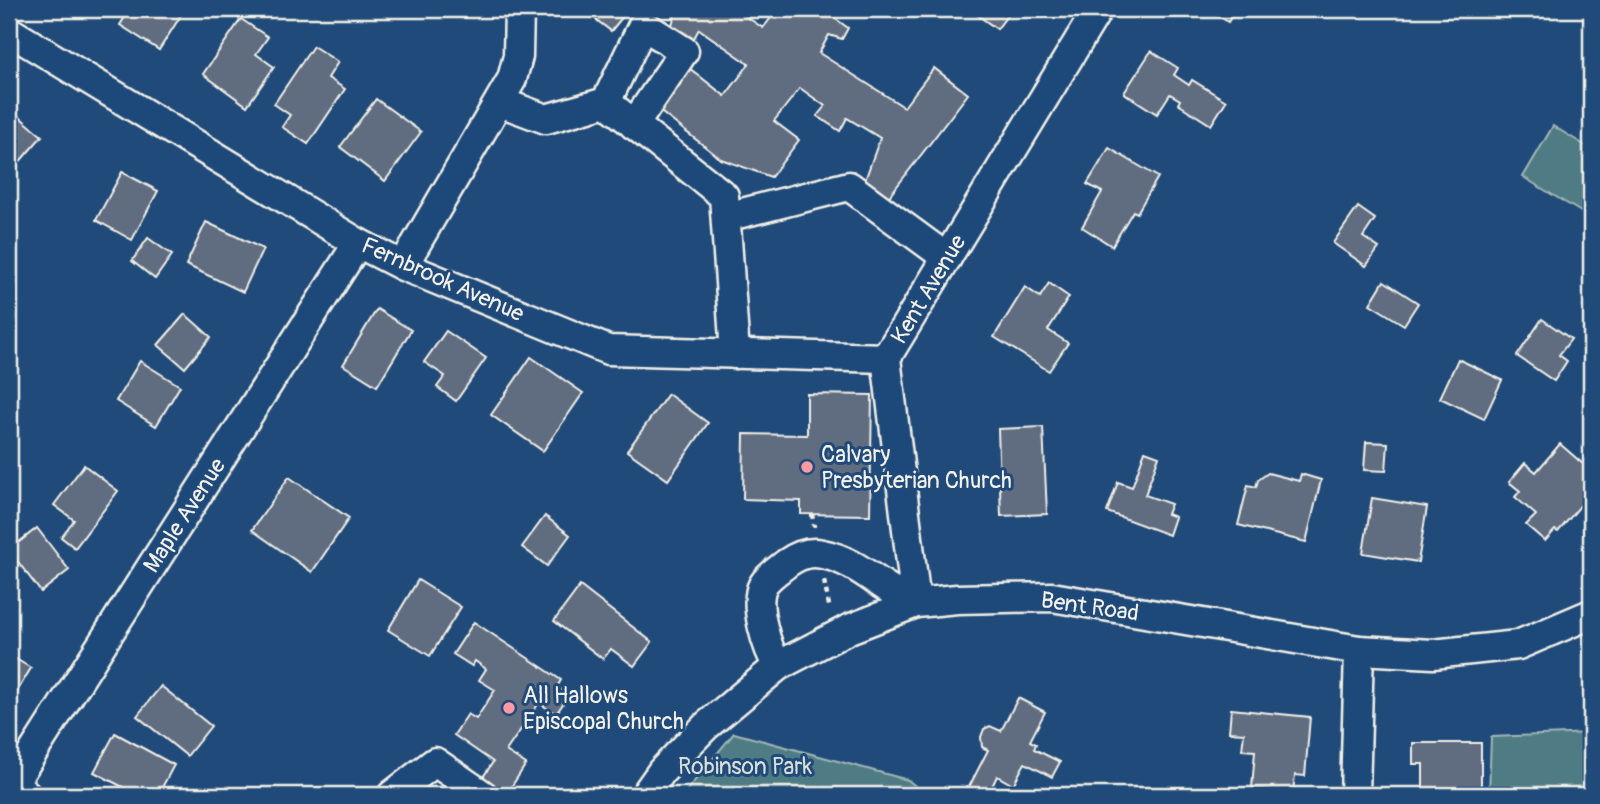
<svg xmlns="http://www.w3.org/2000/svg" width="1600" height="804" font-family="Pangolin,sans-serif">
  <rect width="100%" height="100%" fill="#1f4a7a"/>
  <filter id="ink" filterUnits="userSpaceOnUse"><feTurbulence type="fractalNoise" baseFrequency=".0143" numOctaves="2"/><feDisplacementMap in="SourceGraphic" scale="14" xChannelSelector="R" yChannelSelector="G"/><feConvolveMatrix kernelMatrix="1 2 1 2 8 2 1 2 1" color-interpolation-filters="sRGB"/></filter>
  <g filter="url(#ink)">
    <!-- green -->
    <g fill="#507b84" stroke="#a2b6b6" stroke-width="2">
      <polygon points="1553,126 1591,149 1591,218 1523,177"/>
      <polygon points="734,733 908,780 926,795 683,795"/>
      <polygon points="1591,733 1591,795 1489,795 1491,737"/>
    </g>
    <!-- building -->
    <g fill="#606c80" stroke="#f4f1e8" stroke-width="2">
      <polygon points="130,9 185,9 159,50 120,25"/>
      <polygon points="582,9 629,9 611,31"/>
      <polygon points="667,9 735,9 763,28 778,9 832,9 828,13 848,28 842,39 829,35 819,53 904,107 934,68 968,94 884,203 863,186 880,138 847,118 840,131 817,116 825,106 800,88 774,121 799,140 771,177 721,159 657,109 689,68 725,96 749,64 699,29 693,40 671,28 675,15"/>
      <polygon points="969,9 1012,9 997,29"/>
      <polygon points="1209,9 1236,9 1228,22"/>
      <polygon points="241,19 268,37 256,54 274,67 247,106 203,74"/>
      <polygon points="313,46 338,62 328,78 345,89 308,144 282,127 290,115 274,104"/>
      <polygon points="1151,51 1178,68 1174,75 1189,85 1192,80 1226,101 1211,125 1178,104 1180,100 1170,94 1157,114 1124,93"/>
      <polygon points="376,99 421,132 385,181 340,147"/>
      <polygon points="9,108 42,136 9,174"/>
      <polygon points="1109,148 1158,177 1137,213 1133,211 1112,246 1082,227 1102,192 1087,184"/>
      <polygon points="122,172 158,191 132,240 96,220"/>
      <polygon points="1358,207 1375,219 1363,237 1379,248 1366,266 1333,243"/>
      <polygon points="206,222 263,249 243,292 186,265"/>
      <polygon points="148,238 172,255 155,279 132,261"/>
      <polygon points="1384,281 1418,303 1404,325 1370,304"/>
      <polygon points="1049,283 1069,297 1048,330 1068,343 1049,371 994,337 1025,287 1040,297"/>
      <polygon points="377,309 411,330 377,386 343,365"/>
      <polygon points="185,314 211,337 185,368 158,345"/>
      <polygon points="1542,319 1571,339 1559,355 1567,361 1554,381 1517,356"/>
      <polygon points="446,331 486,358 456,401 437,387 445,376 424,362"/>
      <polygon points="531,357 583,393 543,451 491,415"/>
      <polygon points="1458,359 1502,380 1484,419 1440,398"/>
      <polygon points="140,361 180,386 156,426 116,401"/>
      <polygon points="668,394 708,423 668,480 627,451"/>
      <polygon points="807,394 872,395 870,515 801,514 801,501 743,499 744,434 807,435"/>
      <polygon points="1043,427 1047,514 1001,516 998,429"/>
      <polygon points="1366,442 1388,443 1386,471 1364,470"/>
      <polygon points="1560,444 1591,471 1591,481 1589,484 1591,486 1591,493 1558,532 1555,530 1545,541 1526,525 1536,515 1515,497 1520,491 1509,482 1525,463 1536,472"/>
      <polygon points="1145,451 1159,456 1145,495 1171,504 1167,514 1175,517 1169,535 1107,512 1118,482 1132,487"/>
      <polygon points="84,465 118,491 75,548 61,537 74,520 54,505"/>
      <polygon points="1268,473 1299,481 1301,474 1321,480 1306,542 1238,525 1248,485 1256,487 1258,480"/>
      <polygon points="289,477 349,518 312,572 252,530"/>
      <polygon points="1372,498 1427,507 1418,562 1363,553"/>
      <polygon points="545,516 570,535 547,566 522,547"/>
      <polygon points="37,528 69,570 41,592 9,550"/>
      <polygon points="418,580 461,607 430,656 388,630"/>
      <polygon points="580,586 652,642 634,666 611,649 603,659 554,621"/>
      <polygon points="474,622 561,680 557,687 569,695 556,714 539,703 506,751 526,764 506,795 502,795 488,785 471,795 493,762 454,735 468,714 476,719 495,690 479,680 486,669 475,661 472,666 453,654"/>
      <polygon points="9,655 31,668 9,705"/>
      <polygon points="161,686 211,726 187,756 137,716"/>
      <polygon points="1018,698 1045,712 1030,741 1036,744 1034,749 1060,762 1052,777 1025,763 1013,785 997,776 988,795 971,795 968,789 988,750 982,747 981,737 984,729 990,726 1001,731"/>
      <polygon points="1231,709 1310,717 1305,776 1295,775 1293,792 1252,788 1255,751 1242,750 1244,733 1229,732"/>
      <polygon points="115,733 174,765 158,795 138,795 94,772"/>
      <polygon points="1413,743 1481,743 1481,795 1423,795 1423,764 1413,764"/>
    </g>
    <g fill="none" stroke-linecap="round" stroke-linejoin="round">
      <defs>
        <g id="minor">
          <polyline points="9,31 358,243 403,266 608,350 886,358"/>
          <polyline points="500,102 546,119 606,102 724,196 735,354"/>
          <polyline points="606,102 643,25 684,51 634,125"/>
          <polyline points="726,217 849,186 947,258"/>
          <polyline points="403,266 512,79 518,56 519,9"/>
          <path d="M 778,666 C 767,649 753,604 763,585 C 768,576 780,569 787,563 C 797,556 810,551 822,554 C 858,560 883,591 916,603 L 886,358 L 1098,9"/>
          <polyline points="10,788 358,243"/>
          <polyline points="392,795 435,762 483,795"/>
          <polyline points="645,795 662,771 706,726 778,666 849,629 916,603 957,599 1052,597 1359,650 1433,654 1518,645 1591,614"/>
          <polyline points="1355,795 1359,650"/>
        </g>
        <polyline id="major" points="9,788 22,795"/>
      </defs>
      <!-- minor casing -->
      <use href="#minor" stroke="#f4f1e8" stroke-width="33"/>
      <!-- major casing -->
      <use href="#major" stroke="#f4f1e8" stroke-width="40"/>
      <!-- path -->
      <g stroke="#f4f1e8" stroke-width="4.5" stroke-dasharray="5 5" stroke-linecap="butt">
        <polyline points="812,514 814,527"/>
        <polyline points="824,581 830,610"/>
      </g>
      <!-- minor -->
      <use href="#minor" stroke="#1f4a7a" stroke-width="28"/>
      <!-- major -->
      <use href="#major" stroke="#1f4a7a" stroke-width="35"/>
    </g>
  </g>
  <!-- markers -->
  <g fill="#ff9aa2" stroke="#1f4a7a" stroke-width="2.5">
    <circle cx="807" cy="467" r="7"/>
    <circle cx="509" cy="708" r="7"/>
  </g>
  <g text-anchor="middle" stroke-width="6" stroke-linejoin="round" paint-order="stroke">
    <!-- street labels -->
    <g font-size="23" fill="#f4f1e8" stroke="#1f4a7a">
      <text transform="translate(443 279) rotate(24)" y="8">Fernbrook Avenue</text>
      <text transform="translate(928 289) rotate(-59)" y="8">Kent Avenue</text>
      <text transform="translate(184 515) rotate(-57)" y="8">Maple Avenue</text>
      <text transform="translate(1090 606) rotate(8)" y="8">Bent Road</text>
    </g>
    <!-- poi labels -->
    <g font-size="23" fill="#f4f1e8" stroke="#1f4a7a" text-anchor="start">
      <text x="821" y="462">Calvary<tspan x="821" dy="26">Presbyterian Church</tspan></text>
      <text x="523" y="703">All Hallows<tspan x="523" dy="26">Episcopal Church</tspan></text>
    </g>
    <!-- park labels -->
    <g font-size="23" fill="#dbdfd9" stroke="#1f4a7a">
      <text x="745" y="774">Robinson Park</text>
    </g>
  </g>
  <!-- margin -->
  <rect width="1600" height="804" fill="none" stroke="#1f4a7a" stroke-width="35"/>
  <rect x="18" y="18" width="1565" height="769" fill="none" stroke="#f4f1e8" stroke-width="2.5" filter="url(#ink)"/>
</svg>
